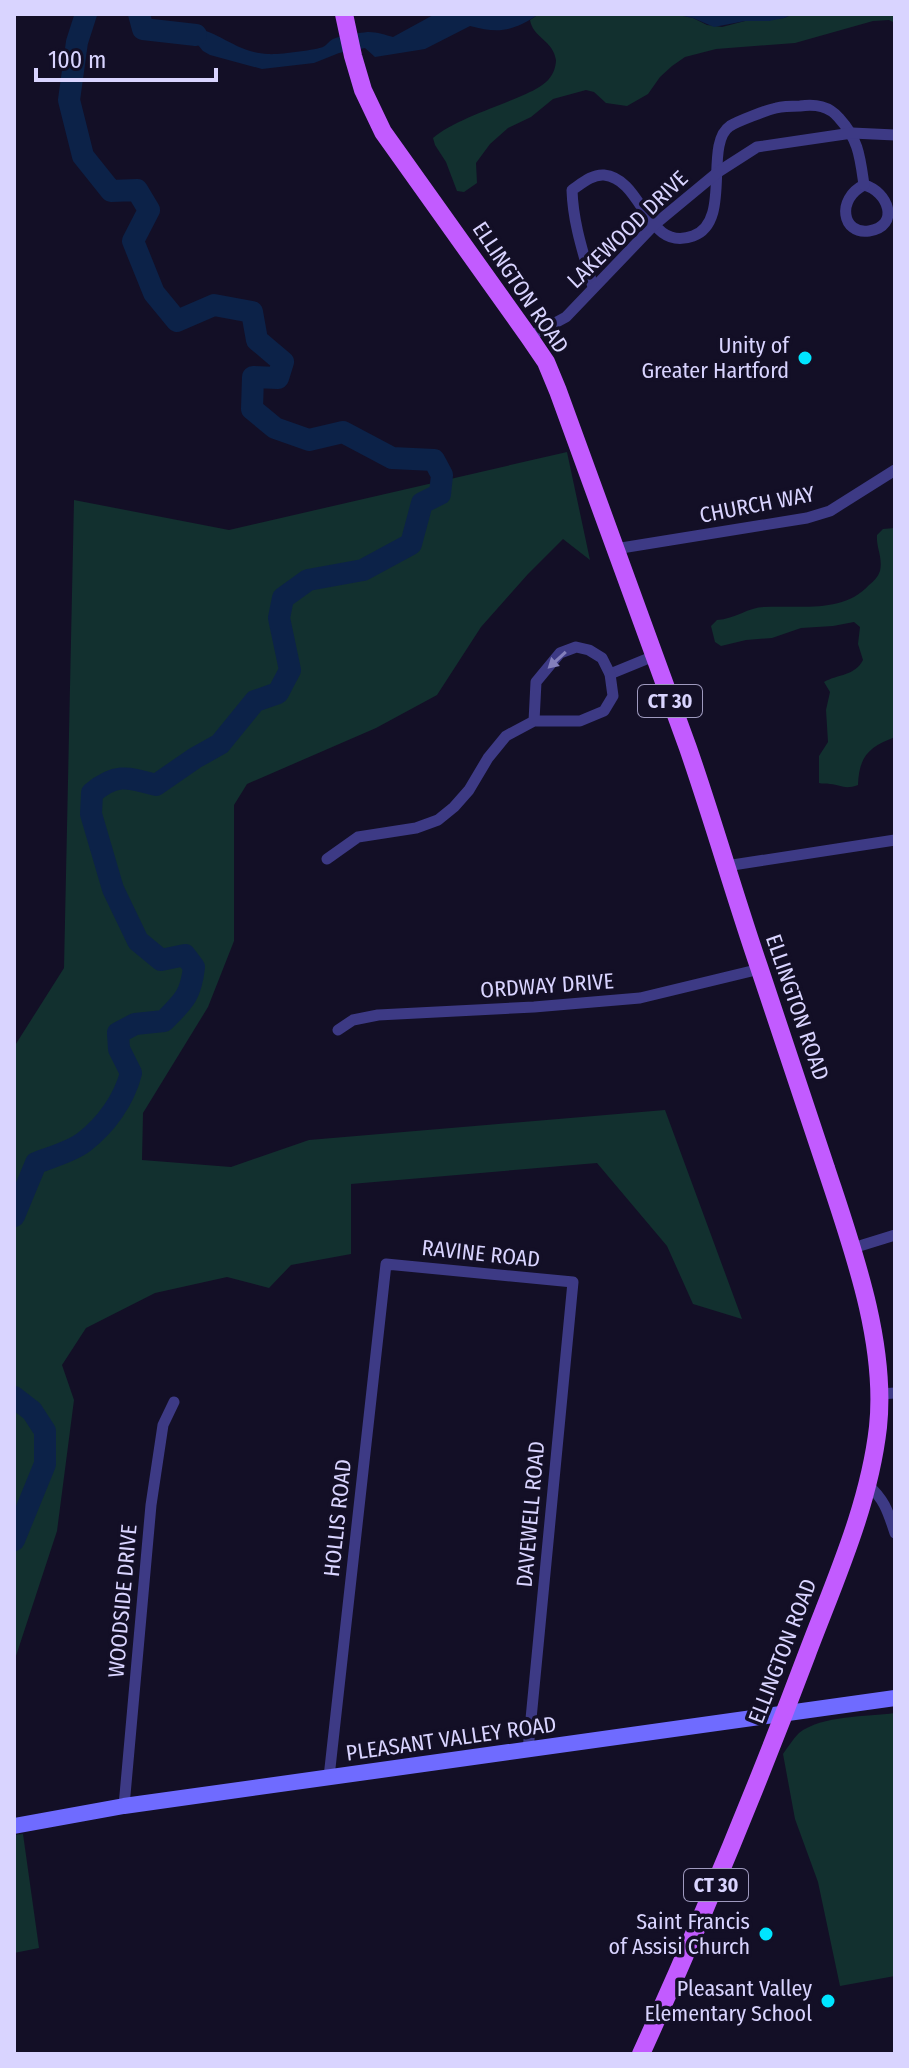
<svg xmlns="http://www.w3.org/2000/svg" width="909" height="2068" font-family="'Fira Sans Condensed',sans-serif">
  <rect width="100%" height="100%" fill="#130f26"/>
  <!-- green -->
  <g fill="#12302f">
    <path d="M 539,14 L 674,14 L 693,18 L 707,25 L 722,27 L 745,21 L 784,18 L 793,14 L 895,14 L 895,23 L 889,20 L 873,21 L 795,43 L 716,49 L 685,57 L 672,66 L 660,77 L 648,94 L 627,106 L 606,103 L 594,92 L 586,90 L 553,99 L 531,117 L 508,128 L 490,144 L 476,163 L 477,183 L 464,192 L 457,191 L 446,162 L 435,145 L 433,138 C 453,121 493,108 519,97 C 528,93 538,89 546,82 C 552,77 556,68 556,60 C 553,40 533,38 530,20 Z"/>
    <polygon points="567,452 590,560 563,539 528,574 481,627 437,695 376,728 247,784 234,805 234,941 208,1007 143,1113 142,1160 231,1167 309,1140 665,1110 742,1319 693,1304 667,1246 597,1163 351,1184 351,1254 291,1265 269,1288 227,1277 155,1293 86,1328 62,1365 74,1400 57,1531 14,1662 14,1047 64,968 74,500 229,530"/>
    <path d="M 895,528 L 895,737 C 869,747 859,756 858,785 C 845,790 841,785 830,784 C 826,783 822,784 819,783 L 819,756 L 828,742 L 826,710 L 830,692 L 824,682 C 838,674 855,676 863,660 L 858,644 L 860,627 L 854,622 L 833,626 L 801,628 L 772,638 L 746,640 L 721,646 L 715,642 L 711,626 L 717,620 C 735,619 749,607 764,607 C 799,605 843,614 869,585 C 874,581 878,577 880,571 C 883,557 876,548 877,535 L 883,529 Z"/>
    <path d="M 895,1713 L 895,1976 L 840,1986 L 818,1882 L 795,1819 L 783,1754 C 788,1747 793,1739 799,1733 C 822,1715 867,1717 895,1713 Z"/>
    <polygon points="23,1834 39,1948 14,1953 14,1835"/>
  </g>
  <!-- water -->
  <g fill="#0c2248">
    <path d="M 435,14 L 539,14 C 513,31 500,34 470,26 L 425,49 L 375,57 L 365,48 L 339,53 L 314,63 L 262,69 L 210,55 L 203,51 L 193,39 L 170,36 L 168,33 L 170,29 C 214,20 228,52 268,54 C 277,55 316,50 323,47 C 327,45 329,41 333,39 C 340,36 362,32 369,32 C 377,32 386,35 393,37 Z"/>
    <polygon points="674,14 793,14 784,18 769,21 745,21 714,27 693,18"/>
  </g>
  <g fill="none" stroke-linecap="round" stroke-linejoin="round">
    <!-- river -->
    <g stroke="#0c2248" stroke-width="22">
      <polyline points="139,14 143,29 196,35"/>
      <path d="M 14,1216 L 36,1163 C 51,1157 71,1152 84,1142 C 106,1125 124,1100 131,1073 L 119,1049 L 118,1033 L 135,1024 L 164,1021 C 184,1001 191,995 194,967 L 185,955 L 161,960 L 138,941 L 113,889 L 91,814 L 92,793 C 116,773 127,777 156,785 L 195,758 L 220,744 L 255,701 L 278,693 L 290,670 L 279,618 L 283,598 L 308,580 L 363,570 L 411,544 L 422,503 L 440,494 L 442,475 L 434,460 L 392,458 L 343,432 L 309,440 L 275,428 L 252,409 L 253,377 L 278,378 L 283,362 L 257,340 L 252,312 L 214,305 L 177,321 L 154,293 L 133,241 L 149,210 L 137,190 L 111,191 L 83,156 L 69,100 L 77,42 L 86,14"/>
      <polyline points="14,1397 32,1411 45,1431 45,1464 14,1540"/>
    </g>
    <!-- minor -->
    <g stroke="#3d3a85" stroke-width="11">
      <path d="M 864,185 C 888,191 901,226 869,231 C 842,235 836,199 864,185 Z"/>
      <path d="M 593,287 C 584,255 573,224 572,190 C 581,184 592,174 604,175 C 644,179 646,253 693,236 C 733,222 703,144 730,126 C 738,121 767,110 776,108 C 784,106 792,106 800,106 C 816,104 829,106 839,118 C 859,140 860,157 864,185"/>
      <polyline points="529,337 566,317 654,225 718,172 757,147 852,133 895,135"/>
      <polyline points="615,549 807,518 830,511 895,470"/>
      <polyline points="610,674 654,656"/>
      <polyline points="327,859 358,837 416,828 438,820 454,807 469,790 488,758 506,736 534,721 580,721 604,711 613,696 610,674 602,658 589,650 576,647 560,653 536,682 534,721"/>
      <polyline points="726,866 895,840"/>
      <polyline points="338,1030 353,1020 378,1015 534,1007 640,998 760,969"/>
      <polyline points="853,1248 895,1235"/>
      <polyline points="879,1394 895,1393"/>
      <path d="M 868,1485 C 885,1500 888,1512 895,1533"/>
      <polyline points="329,1777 386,1264 573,1282 528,1750"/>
      <polyline points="124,1806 151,1505 163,1425 174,1402"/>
    </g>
    <!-- secondary -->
    <polyline stroke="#6f6bff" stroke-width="16" points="14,1826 124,1806 895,1698"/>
    <!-- primary -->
    <path stroke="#c25bff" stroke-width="18" d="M 344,14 L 353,56 L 363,90 L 383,132 L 529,337 L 546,362 L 558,391 C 601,510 645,629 688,748 C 713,820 734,894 759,967 C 782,1034 804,1101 826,1168 C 852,1247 887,1342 878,1427 C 869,1506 835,1580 807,1654 C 756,1789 701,1922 641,2054"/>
  </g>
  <!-- one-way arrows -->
  <defs><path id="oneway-solid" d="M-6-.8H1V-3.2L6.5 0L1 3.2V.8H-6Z" transform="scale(2)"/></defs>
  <use fill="#837fbc" href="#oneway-solid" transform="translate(557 660) rotate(137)"/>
  <!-- markers -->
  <g fill="#00e5ff" stroke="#130f26" stroke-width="3">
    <circle cx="805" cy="358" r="8"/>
    <circle cx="766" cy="1934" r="8"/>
    <circle cx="828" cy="2001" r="8"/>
  </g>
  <g text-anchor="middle" stroke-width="7" stroke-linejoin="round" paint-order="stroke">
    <!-- shield labels -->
    <g fill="#130f26" stroke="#9e99be" stroke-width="2">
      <rect x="638" y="685" width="64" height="32" rx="6"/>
      <rect x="684" y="1869" width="64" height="32" rx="6"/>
    </g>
    <g font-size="20" font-weight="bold" fill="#d9d4ff">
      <text x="670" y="708">CT 30</text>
      <text x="716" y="1892">CT 30</text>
    </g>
    <!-- street labels -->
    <g font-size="22" fill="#d9d4ff" stroke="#130f26">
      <text transform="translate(627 229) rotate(-44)" y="8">LAKEWOOD DRIVE</text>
      <text transform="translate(521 287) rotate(56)" y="8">ELLINGTON ROAD</text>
      <text transform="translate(757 504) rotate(-11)" y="8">CHURCH WAY</text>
      <text transform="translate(547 985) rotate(-4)" y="8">ORDWAY DRIVE</text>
      <text transform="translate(798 1007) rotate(71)" y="8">ELLINGTON ROAD</text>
      <text transform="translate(481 1253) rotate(6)" y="8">RAVINE ROAD</text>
      <text transform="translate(530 1514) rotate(-85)" y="8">DAVEWELL ROAD</text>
      <text transform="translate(337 1518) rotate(-84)" y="8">HOLLIS ROAD</text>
      <text transform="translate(122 1601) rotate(-85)" y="8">WOODSIDE DRIVE</text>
      <text transform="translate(782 1651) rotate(-69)" y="8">ELLINGTON ROAD</text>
      <text transform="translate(451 1738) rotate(-8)" y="8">PLEASANT VALLEY ROAD</text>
    </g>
    <!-- poi labels -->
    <g font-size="22" fill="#d9d4ff" stroke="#130f26" text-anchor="end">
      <text x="789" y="353">Unity of<tspan x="789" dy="25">Greater Hartford</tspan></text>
      <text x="750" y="1929">Saint Francis<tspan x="750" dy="25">of Assisi Church</tspan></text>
      <text x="812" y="1996">Pleasant Valley<tspan x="812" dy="25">Elementary School</tspan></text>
    </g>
  </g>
  <!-- border -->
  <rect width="909" height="2068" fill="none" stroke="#d9d4ff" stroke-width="32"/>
  <!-- scale -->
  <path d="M36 68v12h180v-12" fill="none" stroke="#d9d4ff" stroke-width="4"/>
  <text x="48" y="68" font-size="24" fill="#d9d4ff" stroke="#130f26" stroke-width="6" paint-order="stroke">100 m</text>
</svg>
